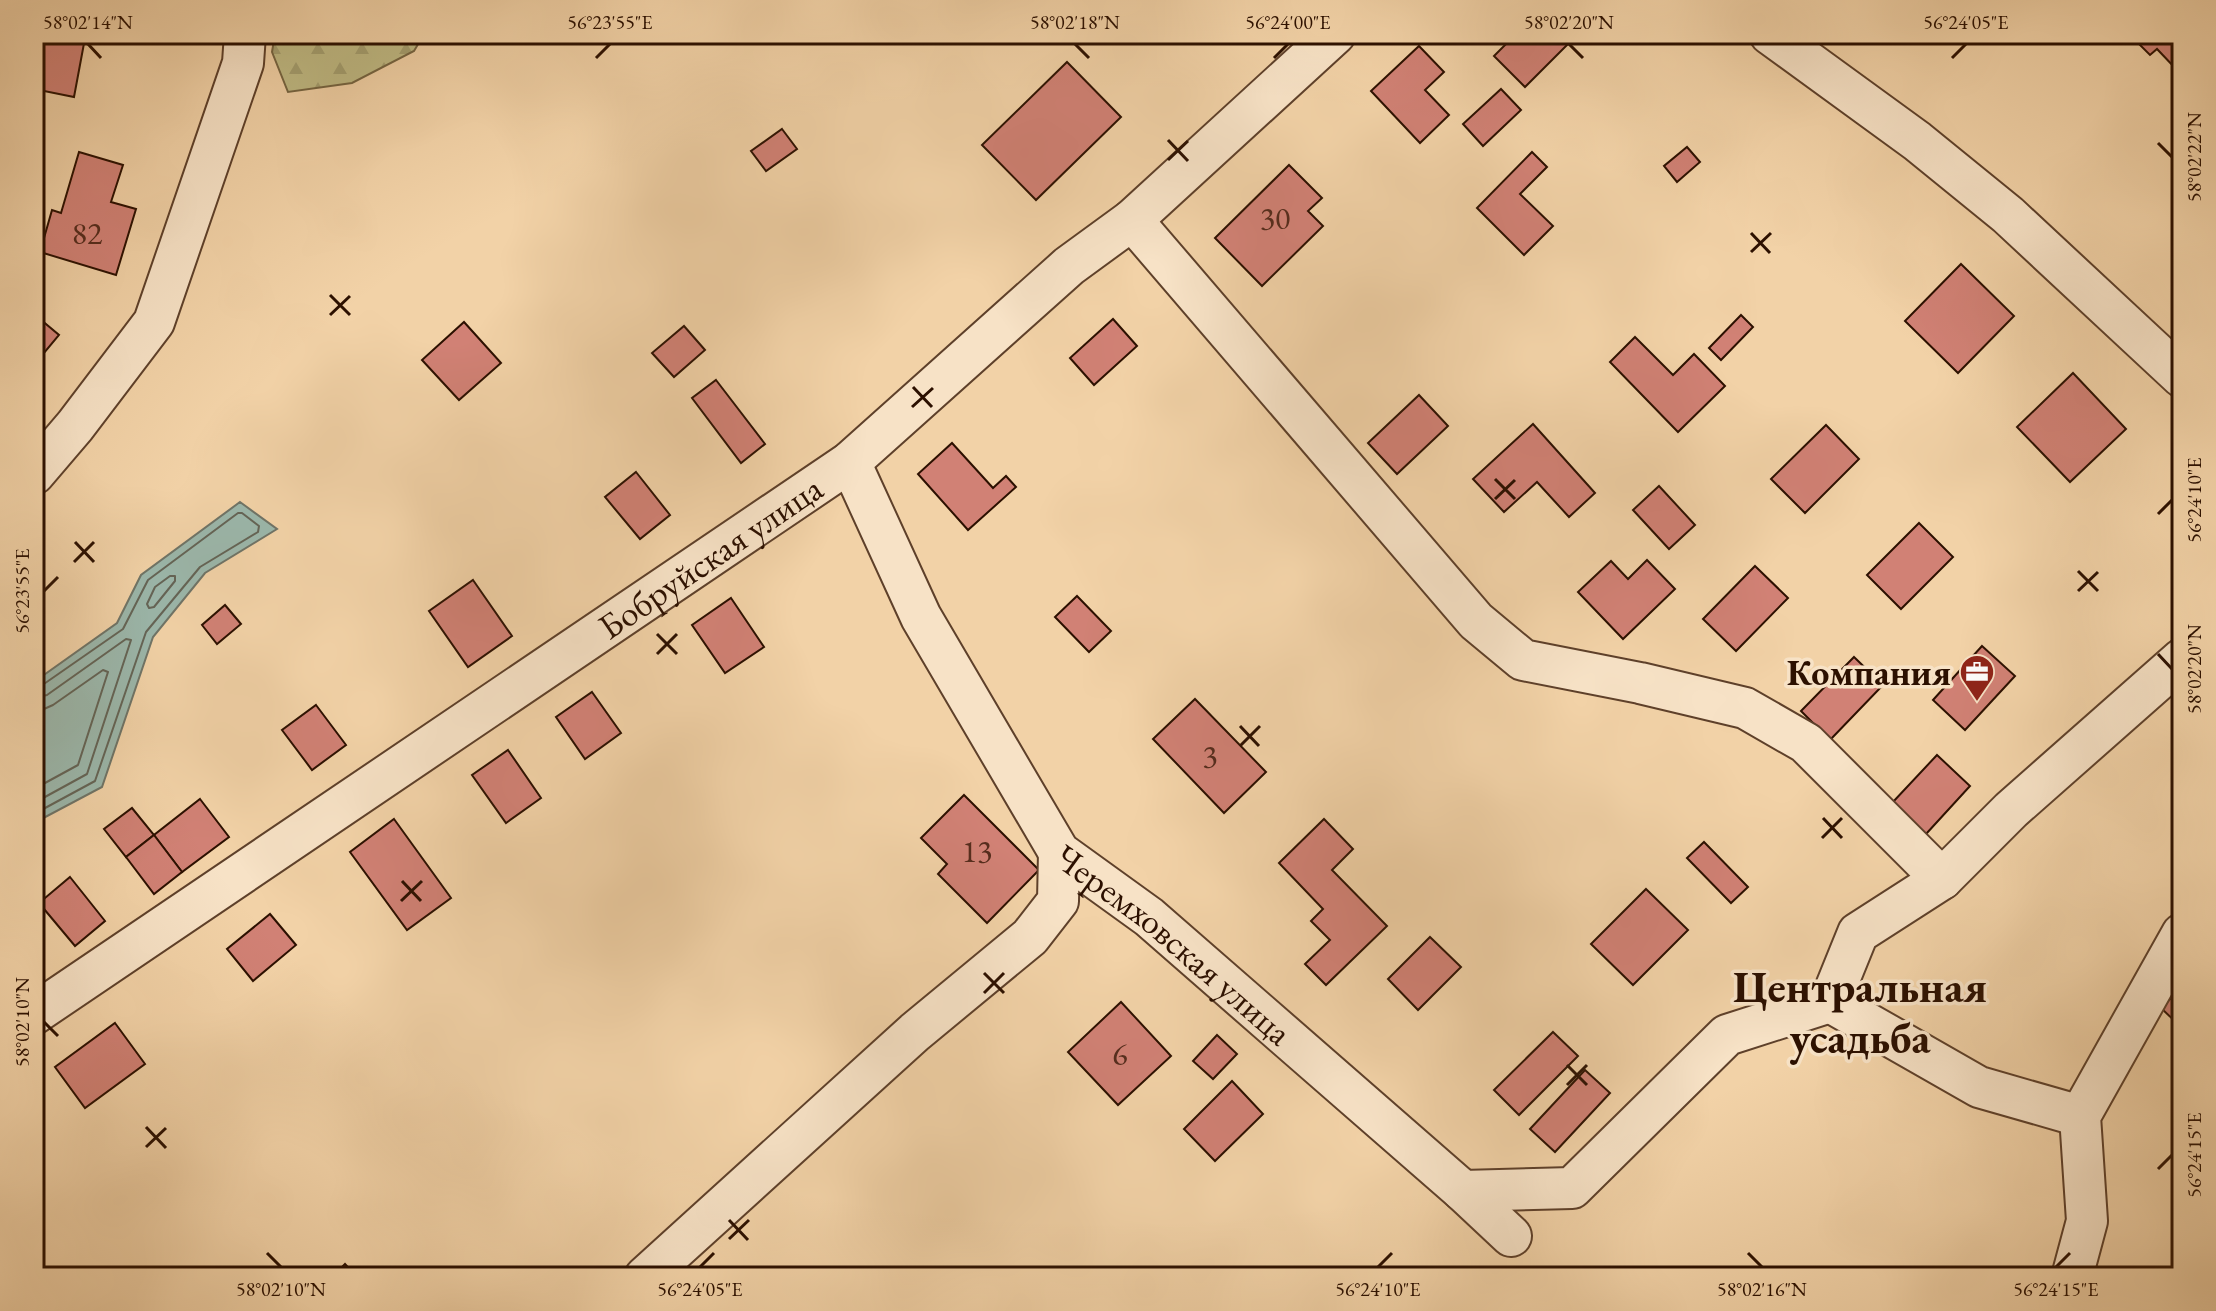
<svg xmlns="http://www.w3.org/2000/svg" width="2216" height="1311" font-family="'EB Garamond',serif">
  <defs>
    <pattern id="forest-firs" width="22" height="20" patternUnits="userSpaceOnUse" patternTransform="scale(2)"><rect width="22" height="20" fill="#bfba84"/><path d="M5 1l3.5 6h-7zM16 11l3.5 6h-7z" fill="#a49f70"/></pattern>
  </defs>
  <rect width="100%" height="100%" fill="#f2d2a7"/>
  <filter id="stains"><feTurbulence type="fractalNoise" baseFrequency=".0025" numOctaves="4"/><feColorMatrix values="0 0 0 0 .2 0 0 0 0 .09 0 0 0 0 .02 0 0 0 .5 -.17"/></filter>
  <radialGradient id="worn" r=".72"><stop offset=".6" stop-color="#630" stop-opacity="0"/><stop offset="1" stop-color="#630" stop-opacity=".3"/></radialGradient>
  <!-- forest -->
  <polygon fill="url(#forest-firs)" stroke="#766542" stroke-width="2" points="275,34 424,34 414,51 352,83 288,92 272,52"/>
  <!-- water -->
  <polygon fill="#9bb7ab" stroke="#6f7467" stroke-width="2" points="240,502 277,529 205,573 153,637 102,787 34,823 34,682 117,623 141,575"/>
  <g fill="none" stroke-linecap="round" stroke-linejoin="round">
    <!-- shore -->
    <g stroke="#646456" stroke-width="2">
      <polygon points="170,576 175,576 175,581 154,607 149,608 147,604 155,587"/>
      <polyline points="34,688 41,686 123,629 148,580 238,513 242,513 259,526 258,532 200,567 146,632 95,781 34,814"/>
      <polyline points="34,698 47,695 126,639 131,640 87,774 34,803"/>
      <polyline points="34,710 44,709 53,705 103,670 108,672 78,765 34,789"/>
    </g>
  </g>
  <!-- building -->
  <g fill="#d18175" stroke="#2c1000" stroke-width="2">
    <polygon points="34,34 64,34 85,38 74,97 34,89"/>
    <polygon points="1516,34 1570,34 1574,38 1525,87 1494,56"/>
    <polygon points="2129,34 2182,34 2182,65 2177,70 2157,49 2150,55"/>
    <polygon points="1419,46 1444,72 1425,90 1449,115 1420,143 1371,91"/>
    <polygon points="1067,62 1121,117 1036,200 982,145"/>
    <polygon points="1501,89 1521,110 1483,146 1463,124"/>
    <polygon points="782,129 797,149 766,171 751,151"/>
    <polygon points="1687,147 1700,162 1677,182 1664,166"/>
    <polygon points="79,152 123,165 111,202 136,209 116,275 40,252 52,210 61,213"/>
    <polygon points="1532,152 1547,167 1520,194 1553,226 1524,255 1477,208"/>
    <polygon points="1289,165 1322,198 1308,211 1323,226 1262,286 1215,238"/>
    <polygon points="1961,264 2014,316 1958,373 1905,321"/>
    <polygon points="34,314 59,335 34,365"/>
    <polygon points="1741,315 1753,327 1721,360 1709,348"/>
    <polygon points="1113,319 1137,346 1094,385 1070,358"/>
    <polygon points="464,322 501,363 459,400 422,360"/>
    <polygon points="684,326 705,350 674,377 652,353"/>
    <polygon points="1635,337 1673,375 1694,354 1725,386 1678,432 1610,362"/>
    <polygon points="2073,373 2126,429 2070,482 2017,427"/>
    <polygon points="716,380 765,444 741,463 692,398"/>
    <polygon points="1419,395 1448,426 1397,474 1368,443"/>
    <polygon points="1533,424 1595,493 1569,517 1537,482 1504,512 1473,479"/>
    <polygon points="1826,425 1859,459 1805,513 1771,479"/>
    <polygon points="952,443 993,488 1006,476 1016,487 968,530 918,474"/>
    <polygon points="636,472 670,515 640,539 605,497"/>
    <polygon points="1659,486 1695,525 1669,549 1633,510"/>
    <polygon points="1919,523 1953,557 1901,609 1867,575"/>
    <polygon points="1647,560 1675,589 1623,639 1578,592 1611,561 1628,579"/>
    <polygon points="1755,566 1788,598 1736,651 1703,619"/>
    <polygon points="473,580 512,636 468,667 429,611"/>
    <polygon points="1077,596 1111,631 1089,652 1055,617"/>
    <polygon points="731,598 764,647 725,673 692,625"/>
    <polygon points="225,605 241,624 217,644 202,625"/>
    <polygon points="1982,646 2015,676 1965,730 1933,700"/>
    <polygon points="1854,657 1883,685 1830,740 1801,711"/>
    <polygon points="592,692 621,733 585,759 556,717"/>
    <polygon points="1195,699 1266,772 1224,813 1153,739"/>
    <polygon points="316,705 346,745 312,770 282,730"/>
    <polygon points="508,750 541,798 506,823 472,775"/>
    <polygon points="1937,755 1970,786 1926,834 1892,803"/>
    <polygon points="964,795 1039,870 987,923 938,874 947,864 921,838"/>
    <polygon points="200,799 229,837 182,872 154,835"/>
    <polygon points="132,808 154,835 126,857 104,829"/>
    <polygon points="394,819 451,898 407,930 350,852"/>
    <polygon points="1324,819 1353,849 1332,870 1387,926 1326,985 1305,964 1330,940 1311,921 1323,909 1279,863"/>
    <polygon points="154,835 182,872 154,894 126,857"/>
    <polygon points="1704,842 1748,887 1731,903 1687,858"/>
    <polygon points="70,877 105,921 75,946 39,903"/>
    <polygon points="1646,889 1688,930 1633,985 1591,944"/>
    <polygon points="270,914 296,945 253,981 227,949"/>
    <polygon points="1430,937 1461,967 1418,1010 1388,979"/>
    <polygon points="2182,987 2182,1028 2161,1008"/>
    <polygon points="1121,1002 1171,1056 1118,1105 1068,1052"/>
    <polygon points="115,1023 145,1064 85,1108 55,1067"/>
    <polygon points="1553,1032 1578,1056 1519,1115 1494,1090"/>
    <polygon points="1217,1035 1237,1054 1213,1079 1193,1061"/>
    <polygon points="1585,1070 1610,1093 1555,1152 1530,1129"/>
    <polygon points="1232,1081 1263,1114 1215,1161 1184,1129"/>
    <polygon points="345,1264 357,1277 332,1277"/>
  </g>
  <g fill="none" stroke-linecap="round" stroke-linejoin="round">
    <defs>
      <g id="minor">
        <polyline points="1770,34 1917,141 2008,215 2182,377"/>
        <polyline points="1132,220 1476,621 1523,660 1640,683 1745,708 1806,743 1942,879"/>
        <path id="s1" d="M 850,462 L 921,617 L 1059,852 L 1149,917 L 1463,1191 L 1511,1236"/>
        <polyline points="34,474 75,426 154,322 243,63 245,34"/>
        <polyline points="1830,1002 1979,1087 2080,1116"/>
        <path id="s2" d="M 34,1014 L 850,462 L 1069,266 L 1132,220 L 1335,34"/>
        <polyline points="1463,1191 1572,1188 1727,1035 1830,1002 1858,933 1942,879 2011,810 2182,659"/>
        <polyline points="645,1277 915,1032 1030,937 1058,901 1059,852"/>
        <polyline points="2072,1277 2087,1221 2080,1116 2182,934"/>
      </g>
    </defs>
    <!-- minor casing -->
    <use href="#minor" stroke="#5e402a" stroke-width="44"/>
    <!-- minor -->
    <use href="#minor" stroke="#f7e2c6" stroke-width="40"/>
  </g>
  <!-- ticks -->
  <path fill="none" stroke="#2c1000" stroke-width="3" d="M 88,44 L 101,58M 1075,44 L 1089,58M 1569,44 L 1583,58M 596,58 L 610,44M 1274,58 L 1288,44M 1952,58 L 1966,44M 1168,140 L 1188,161M 2158,143 L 2172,157M 1168,160 L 1188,141M 1751,233 L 1770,253M 1751,252 L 1771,233M 330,295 L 350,315M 330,315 L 350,296M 913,387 L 932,407M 912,407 L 933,388M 1495,479 L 1515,499M 1495,499 L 1515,480M 2158,514 L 2172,500M 75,542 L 94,562M 74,562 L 94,542M 2078,571 L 2098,591M 44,591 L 58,577M 2078,591 L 2098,572M 657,634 L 677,654M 657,654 L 677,634M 2158,654 L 2172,669M 1240,726 L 1259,746M 1240,746 L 1260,726M 1823,818 L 1842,838M 1822,838 L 1842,818M 402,881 L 421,901M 401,901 L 422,881M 984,973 L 1004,993M 984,993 L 1004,973M 44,1022 L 58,1036M 1567,1065 L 1587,1085M 1567,1085 L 1587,1065M 146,1127 L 166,1148M 146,1147 L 166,1128M 2158,1169 L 2172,1155M 729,1220 L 748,1240M 729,1239 L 749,1220M 267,1253 L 281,1267M 1748,1253 L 1762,1267M 700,1267 L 714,1253M 1378,1267 L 1392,1253M 2056,1267 L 2070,1253"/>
  <!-- icons -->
  <defs>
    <symbol id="office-pin" viewBox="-11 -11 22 30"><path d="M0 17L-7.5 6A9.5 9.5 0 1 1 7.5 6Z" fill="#8f2418" stroke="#f7e2c6"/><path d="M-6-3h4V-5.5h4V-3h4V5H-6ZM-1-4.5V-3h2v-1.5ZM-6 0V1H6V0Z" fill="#fff"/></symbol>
  </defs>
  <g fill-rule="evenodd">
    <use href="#office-pin" x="1957" y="652" width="40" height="54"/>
  </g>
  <g text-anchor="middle" stroke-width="7" stroke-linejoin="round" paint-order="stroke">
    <!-- number labels -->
    <g font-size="32" fill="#552c1d">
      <text x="1275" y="229">30</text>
      <text x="87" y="244">82</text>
      <text x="1210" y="767">3</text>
      <text x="977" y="862">13</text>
      <text x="1120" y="1065">6</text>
    </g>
    <!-- street labels -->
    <g font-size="36" fill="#2c1000" stroke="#f7e2c6">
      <text dy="13" stroke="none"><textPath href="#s2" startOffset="816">Бобруйская улица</textPath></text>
      <text dy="13" stroke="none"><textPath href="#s1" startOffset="590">Черемховская улица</textPath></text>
    </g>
    <!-- poi labels -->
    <g font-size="36" font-weight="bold" fill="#2c1000" stroke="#f7e2c6" text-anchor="end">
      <text x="1951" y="685">Компания</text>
    </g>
    <!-- district labels -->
    <g font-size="44" font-weight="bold" fill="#2c1000" stroke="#f7e2c6">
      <text x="1860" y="1002">Центральная<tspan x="1860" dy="51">усадьба</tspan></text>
    </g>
  </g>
  <!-- margin -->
  <rect width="2216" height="1311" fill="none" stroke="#f2d2a7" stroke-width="88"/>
  <rect x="44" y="44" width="2128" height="1223" fill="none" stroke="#2c1000" stroke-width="3"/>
  <g font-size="20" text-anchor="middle" fill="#2c1000">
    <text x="88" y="29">58°02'14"N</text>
    <text x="610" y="29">56°23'55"E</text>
    <text x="1075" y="29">58°02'18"N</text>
    <text x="1288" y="29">56°24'00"E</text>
    <text x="1569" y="29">58°02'20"N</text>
    <text x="1966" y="29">56°24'05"E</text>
    <text transform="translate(2194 157) rotate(-90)" y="7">58°02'22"N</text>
    <text transform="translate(2194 500) rotate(-90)" y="7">56°24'10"E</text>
    <text transform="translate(22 591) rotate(-90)" y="7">56°23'55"E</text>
    <text transform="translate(2194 669) rotate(-90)" y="7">58°02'20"N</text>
    <text transform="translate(22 1022) rotate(-90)" y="7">58°02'10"N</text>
    <text transform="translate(2194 1155) rotate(-90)" y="7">56°24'15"E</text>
    <text x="281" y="1296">58°02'10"N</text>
    <text x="700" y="1296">56°24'05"E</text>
    <text x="1378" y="1296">56°24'10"E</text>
    <text x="1762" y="1296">58°02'16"N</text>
    <text x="2056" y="1296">56°24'15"E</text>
  </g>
  <rect width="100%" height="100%" filter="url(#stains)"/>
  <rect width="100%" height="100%" fill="url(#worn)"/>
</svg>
